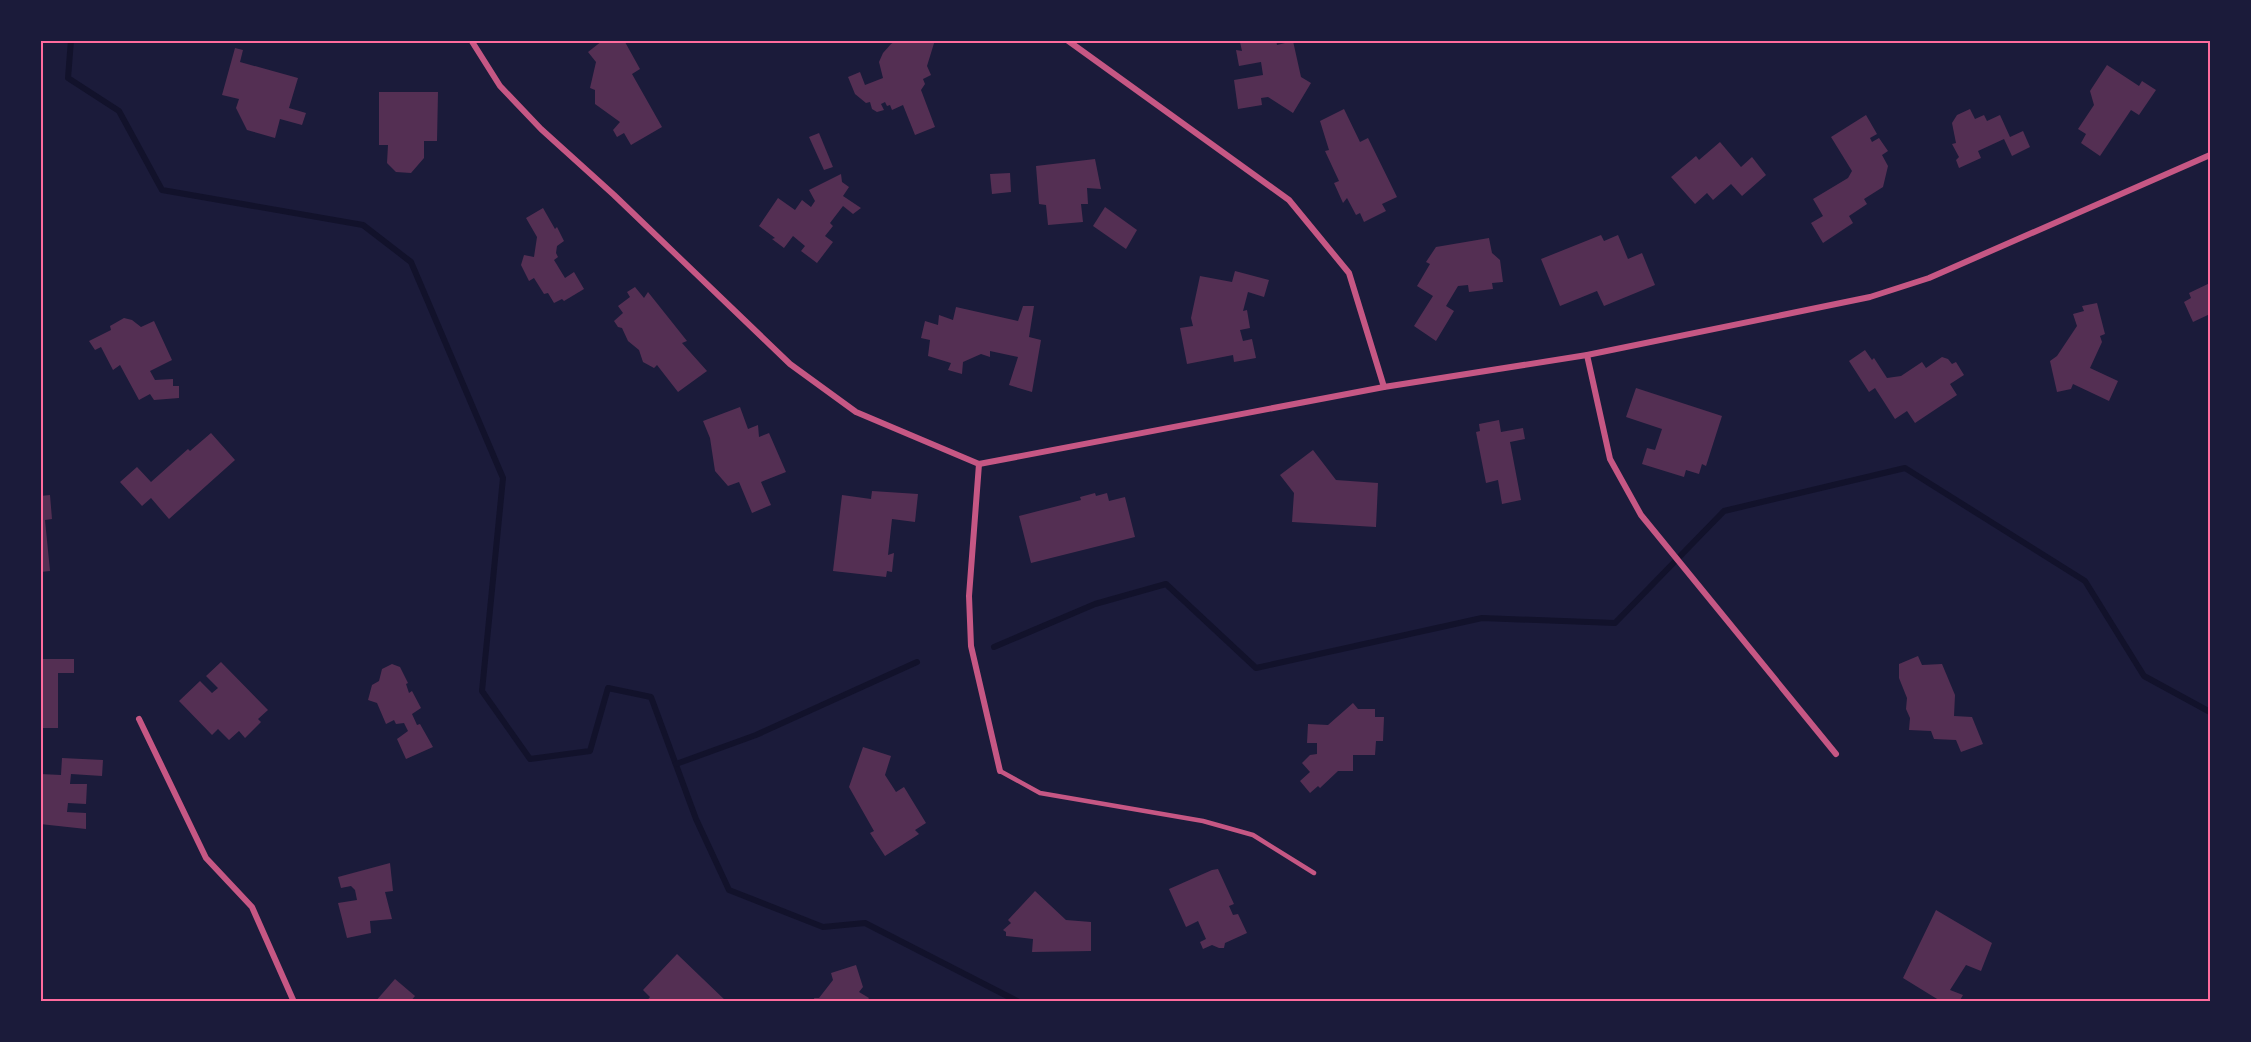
<svg xmlns="http://www.w3.org/2000/svg" width="2251" height="1042" font-family="'Source Sans 3',sans-serif">
  <rect width="100%" height="100%" fill="#1b1b3a"/>
  <g fill="none" stroke-linecap="round" stroke-linejoin="round">
    <!-- stream -->
    <g stroke="#12122b" stroke-width="6">
      <polyline points="71,40 68,78 119,111 162,190 363,225 411,262 503,478 482,691 530,759 590,751 608,688 651,697 696,819 729,890 823,927 865,923 1019,1002"/>
      <polyline points="994,647 1095,604 1166,584 1256,668 1482,618 1615,623 1724,511 1905,468 2085,581 2144,676 2210,712"/>
      <polyline points="676,764 756,735 917,662"/>
    </g>
  </g>
  <!-- building -->
  <g fill="#542f53">
    <polygon points="897,40 935,40 927,66 931,75 923,79 925,84 921,90 935,127 915,135 903,105 892,110 890,105 887,106 885,102 881,104 884,110 877,112 872,109 870,102 866,103 855,94 848,77 860,72 865,85 883,78 879,62 883,53 891,44"/>
    <polygon points="1246,40 1276,40 1277,45 1293,41 1301,77 1311,83 1293,113 1268,97 1261,98 1262,105 1238,109 1234,80 1263,75 1261,62 1239,66 1236,50 1242,51 1240,42"/>
    <polygon points="602,41 625,42 640,69 632,74 662,127 631,145 624,133 617,137 613,130 620,122 595,104 595,90 590,88 596,62 588,52"/>
    <polygon points="235,48 243,50 240,62 298,78 289,108 306,113 302,125 280,119 275,138 247,130 236,108 239,99 222,95"/>
    <polygon points="2107,65 2139,86 2142,81 2156,90 2139,115 2131,110 2100,156 2081,143 2086,134 2078,129 2094,105 2090,91"/>
    <polygon points="379,92 438,92 437,141 424,141 424,158 411,173 396,172 387,163 388,145 379,145"/>
    <polygon points="1344,109 1360,142 1368,138 1397,197 1382,204 1386,211 1364,222 1360,213 1356,215 1347,198 1343,203 1334,183 1339,181 1325,151 1329,150 1320,121"/>
    <polygon points="1970,109 1975,119 1984,115 1987,121 2000,115 2010,137 2023,131 2030,147 2012,156 2004,139 1978,151 1981,158 1959,168 1956,160 1959,157 1952,144 1956,143 1952,123 1957,115"/>
    <polygon points="1866,115 1877,134 1870,138 1872,142 1879,138 1888,151 1882,155 1888,166 1883,187 1864,199 1867,204 1849,216 1853,223 1823,243 1811,223 1823,216 1813,199 1848,178 1852,171 1831,137"/>
    <polygon points="819,133 833,167 824,170 809,137"/>
    <polygon points="1720,142 1741,167 1752,157 1766,175 1742,196 1731,184 1713,200 1707,193 1695,204 1671,177 1696,156 1699,160"/>
    <polygon points="1095,159 1101,189 1087,188 1088,204 1081,204 1083,222 1048,225 1046,205 1039,204 1036,166"/>
    <polygon points="1010,173 1011,192 992,194 990,174"/>
    <polygon points="841,174 842,182 849,187 843,196 861,208 853,214 843,206 830,223 833,226 825,236 833,242 817,263 801,251 805,246 793,236 784,248 772,239 775,238 759,226 778,198 795,210 802,200 811,207 815,201 809,190"/>
    <polygon points="1105,207 1137,230 1126,249 1093,226"/>
    <polygon points="543,208 555,229 557,227 564,241 557,246 556,253 558,257 554,260 565,278 574,272 584,289 564,301 562,299 554,303 548,293 544,294 534,278 529,281 521,265 524,255 534,257 537,237 526,218"/>
    <polygon points="1601,235 1604,241 1618,235 1628,259 1642,253 1655,285 1604,306 1597,291 1560,306 1541,259"/>
    <polygon points="1489,238 1492,253 1500,260 1503,282 1492,283 1493,289 1469,292 1468,285 1458,286 1446,306 1454,311 1436,341 1414,326 1433,296 1417,286 1430,264 1426,262 1436,247"/>
    <polygon points="1235,271 1269,280 1264,297 1248,292 1243,311 1247,310 1250,328 1240,330 1243,341 1252,339 1256,358 1234,362 1233,355 1187,364 1180,328 1193,326 1191,318 1200,276 1232,282"/>
    <polygon points="2210,283 2210,314 2193,322 2184,302 2191,298 2189,293"/>
    <polygon points="635,287 644,298 648,292 687,341 682,343 707,371 678,392 657,365 654,368 643,362 639,350 628,341 622,328 618,327 614,321 623,313 618,306 630,297 627,292"/>
    <polygon points="2097,303 2105,334 2100,336 2102,342 2090,368 2118,381 2109,401 2073,384 2071,389 2057,392 2050,361 2057,356 2077,326 2073,314 2084,311 2082,306"/>
    <polygon points="1023,306 1034,306 1029,337 1041,340 1032,392 1009,385 1018,357 990,351 990,357 981,354 963,362 962,374 948,370 951,363 928,356 930,340 921,338 925,321 938,325 939,315 953,320 956,307 1018,321"/>
    <polygon points="124,318 132,320 141,327 154,321 172,360 150,371 155,380 173,379 173,386 179,386 179,398 154,400 150,394 139,400 120,365 113,370 101,347 95,350 89,341 111,330 110,326"/>
    <polygon points="1865,350 1872,360 1874,358 1887,378 1901,376 1922,362 1926,368 1942,357 1948,359 1952,364 1956,362 1964,375 1950,384 1957,395 1915,423 1907,411 1895,419 1875,388 1869,392 1849,361"/>
    <polygon points="1636,388 1722,416 1706,466 1702,464 1699,474 1686,470 1684,477 1642,464 1647,448 1655,450 1662,429 1626,417"/>
    <polygon points="740,407 748,429 758,425 759,437 769,433 786,472 761,482 771,505 752,513 739,482 728,486 715,471 710,438 703,421"/>
    <polygon points="1499,420 1501,432 1523,428 1525,439 1510,442 1521,500 1502,504 1498,480 1486,483 1476,432 1480,431 1479,424"/>
    <polygon points="211,433 235,460 169,519 151,498 142,506 120,482 137,467 151,482 188,449 190,451"/>
    <polygon points="1313,450 1336,480 1378,483 1376,527 1292,522 1294,493 1280,475"/>
    <polygon points="872,491 918,494 915,522 892,519 888,555 894,553 892,572 887,571 886,577 833,571 842,495 871,499"/>
    <polygon points="1095,493 1096,496 1107,493 1109,501 1125,497 1135,537 1031,563 1019,516 1081,500 1080,497"/>
    <polygon points="50,495 52,519 45,520 50,571 40,572 40,496"/>
    <polygon points="1918,656 1922,665 1942,664 1955,695 1954,716 1972,717 1983,744 1961,752 1956,740 1934,739 1931,731 1909,730 1910,718 1906,709 1907,698 1899,678 1899,664"/>
    <polygon points="40,659 74,659 74,673 58,673 58,728 40,728"/>
    <polygon points="221,662 268,710 258,719 261,722 245,738 239,731 229,740 218,729 212,735 179,701 200,681 212,693 218,688 206,676"/>
    <polygon points="392,664 400,667 408,683 406,684 409,693 412,691 421,708 412,714 417,725 420,724 433,747 406,759 397,739 408,731 404,723 396,724 394,720 386,724 377,703 368,700 372,685 379,681 382,669"/>
    <polygon points="1353,703 1358,709 1375,709 1375,717 1384,717 1383,741 1376,741 1375,755 1353,755 1353,771 1338,771 1320,788 1318,786 1310,793 1300,781 1310,772 1302,763 1310,755 1317,754 1317,743 1307,743 1308,724 1328,725"/>
    <polygon points="863,747 891,756 885,775 896,792 904,787 926,823 915,830 919,834 885,856 870,833 874,831 849,787"/>
    <polygon points="62,758 103,760 102,776 71,774 70,784 87,784 86,804 68,803 67,812 86,813 86,829 40,824 40,774 61,775"/>
    <polygon points="390,863 393,891 385,892 392,919 370,921 371,933 347,938 338,903 357,900 355,890 351,886 341,888 338,877"/>
    <polygon points="1218,869 1234,904 1229,906 1233,915 1238,914 1247,933 1225,943 1224,948 1219,948 1212,945 1203,949 1200,942 1206,939 1198,921 1186,927 1169,889 1212,870"/>
    <polygon points="1035,891 1066,920 1091,922 1091,951 1032,952 1033,939 1006,936 1006,932 1003,930 1011,923 1008,920"/>
    <polygon points="1936,910 1992,943 1981,971 1966,965 1950,990 1963,995 1959,1002 1942,1002 1903,978"/>
    <polygon points="677,954 727,1002 646,1002 650,997 643,990"/>
    <polygon points="856,965 863,987 859,992 869,998 866,1002 815,1002 814,998 819,998 833,980 831,973"/>
    <polygon points="395,979 415,996 410,1002 375,1002"/>
  </g>
  <g fill="none" stroke-linecap="round" stroke-linejoin="round">
    <!-- service -->
    <polyline stroke="#c65784" stroke-width="4.5" points="1000,771 1040,793 1203,821 1253,835 1314,873"/>
    <!-- minor -->
    <g stroke="#c65784" stroke-width="6">
      <polyline points="471,40 500,86 541,129 614,195 790,364 856,412 979,464 1384,387 1587,355 1870,297 1929,278 2210,155"/>
      <polyline points="1067,40 1289,200 1349,273 1384,387"/>
      <polyline points="1587,355 1610,459 1641,515 1836,754"/>
      <polyline points="979,464 969,596 971,646 1000,771"/>
      <polyline points="139,719 206,858 252,907 294,1002"/>
    </g>
  </g>
  <!-- border -->
  <rect width="2251" height="1042" fill="none" stroke="#1b1b3a" stroke-width="84"/>
  <rect x="42" y="42" width="2167" height="958" fill="none" stroke="#ff6b9d" stroke-width="2"/>
</svg>
